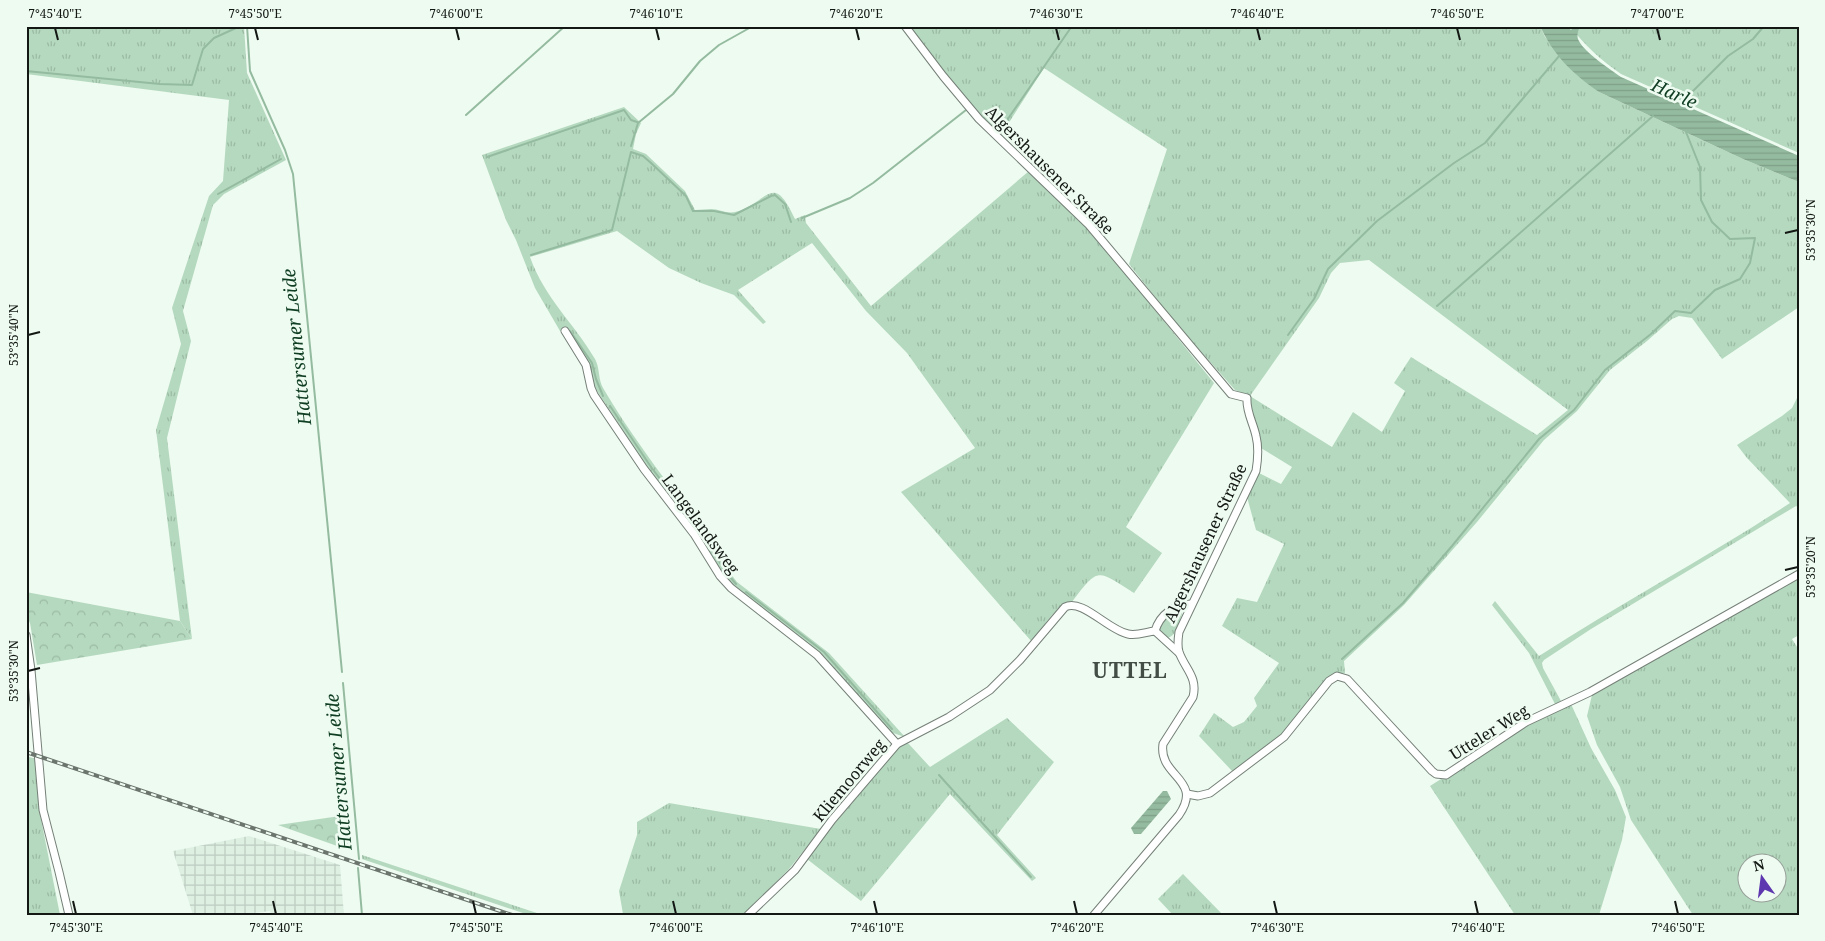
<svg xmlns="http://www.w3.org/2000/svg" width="1825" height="941" font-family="'Noto Serif',serif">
  <defs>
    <pattern id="industrial-grid" width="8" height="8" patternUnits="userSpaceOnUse" patternTransform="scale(1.25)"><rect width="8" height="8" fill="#ddf0e2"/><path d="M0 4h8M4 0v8" fill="none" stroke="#bdcdc1"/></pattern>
    <pattern id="grass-tufts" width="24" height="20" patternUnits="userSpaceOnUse" patternTransform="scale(1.25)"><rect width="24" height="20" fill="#b5d9bf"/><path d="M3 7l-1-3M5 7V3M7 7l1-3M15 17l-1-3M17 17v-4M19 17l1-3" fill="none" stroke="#9bbaa3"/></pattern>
    <pattern id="forest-crowns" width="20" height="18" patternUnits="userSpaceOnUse" patternTransform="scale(1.25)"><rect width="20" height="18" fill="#b5d9bf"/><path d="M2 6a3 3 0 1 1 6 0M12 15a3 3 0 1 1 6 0" fill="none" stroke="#9bbaa3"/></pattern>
    <pattern id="water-rules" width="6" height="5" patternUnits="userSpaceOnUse" patternTransform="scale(1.25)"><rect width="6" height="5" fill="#94bb9f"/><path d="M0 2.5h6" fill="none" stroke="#7fa088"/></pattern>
  </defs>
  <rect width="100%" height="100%" fill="#eefbf1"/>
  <!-- industrial -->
  <polygon fill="url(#industrial-grid)" points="249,836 340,865 344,915 271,915 270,911 237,915 193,915 173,851"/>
  <!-- grass -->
  <g fill="url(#grass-tufts)" fill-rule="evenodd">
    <polygon points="26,26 244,26 247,73 286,160 224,194 213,205 183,311 191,341 167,438 192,639 180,621 156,430 181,344 172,308 209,196 223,181 229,100 26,74"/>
    <path d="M 908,26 L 1540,26 L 1545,37 L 1599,92 L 1743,159 L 1799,182 L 1799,307 L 1722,359 L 1692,318 L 1679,316 L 1672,319 L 1647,341 L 1610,370 L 1577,411 L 1544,440 L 1477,522 L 1404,605 L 1344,661 L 1345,673 L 1335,673 L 1330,676 L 1282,736 L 1233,772 L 1199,736 L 1214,713 L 1233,727 L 1244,722 L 1257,706 L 1254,698 L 1279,663 L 1222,626 L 1237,598 L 1257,602 L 1284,544 L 1256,530 L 1247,497 L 1259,473 L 1281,484 L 1292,467 L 1261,448 C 1259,430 1250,414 1250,396 L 1235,390 L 1174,321 L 1129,264 L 1167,149 L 1044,68 L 999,138 L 944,75 ZM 1369,260 L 1568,410 L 1537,435 L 1411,357 L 1394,383 L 1405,391 L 1382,432 L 1353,412 L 1332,447 L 1250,396 L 1319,298 L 1331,273 L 1340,263 Z"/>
    <path d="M 1570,26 L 1799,26 L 1799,153 L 1621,74 C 1601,60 1585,46 1570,26 Z"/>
    <path d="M 624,107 L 641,123 L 636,134 L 633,149 L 646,154 L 685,191 L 695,210 C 701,210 706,209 711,209 C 719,209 727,214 735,212 C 768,204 772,169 795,219 L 805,215 L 806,223 L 871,306 L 1029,171 L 1087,226 L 1214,383 L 1126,527 L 1162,553 L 1134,593 C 1097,570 1099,566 1072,602 C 1054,606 1043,628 1032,642 L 901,492 L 975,448 L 907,353 L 866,311 L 812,243 L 738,290 L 766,322 L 763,324 L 734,295 L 701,283 L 669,268 L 617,231 L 530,257 C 545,299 574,323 595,359 C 600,368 598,379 603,388 C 631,436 666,480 698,525 C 712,544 723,564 737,582 L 829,653 L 905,737 L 890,732 L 821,655 L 733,585 L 723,574 L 641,458 L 595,388 L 589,364 L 567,328 L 560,331 L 535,288 L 516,240 L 506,220 L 482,155 Z"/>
    <path d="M 1799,394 L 1799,508 L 1796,506 L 1591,629 L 1544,660 L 1542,663 L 1543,668 L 1561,701 L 1555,704 L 1529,653 L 1492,605 L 1495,601 L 1539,656 C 1621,603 1708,557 1790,503 L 1747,458 L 1737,445 L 1782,416 L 1792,408 Z"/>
    <path d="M 1799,577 L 1799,635 L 1792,639 L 1799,650 L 1799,915 L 1693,915 L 1631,820 L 1620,787 L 1597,745 L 1587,716 L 1592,695 ZM 1748,864 L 1778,864 L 1778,894 L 1748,894 Z"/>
    <path d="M 1180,609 L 1182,614 C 1179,623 1177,636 1167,638 L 1159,629 L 1167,616 Z"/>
    <polygon points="1571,704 1591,748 1615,790 1626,817 1622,840 1599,915 1515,915 1430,786 1515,732"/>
    <polygon points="1007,718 1054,762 997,835 1036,878 1032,881 950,794 861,901 807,859 835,823 898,748 907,742 930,767"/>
    <polygon points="26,756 36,759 39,809 60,915 26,915"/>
    <polygon points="669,803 821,829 789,869 743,915 623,914 619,891 637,835 637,822"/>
    <polygon points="362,855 543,915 529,915 362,859"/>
    <polygon points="1183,874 1223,915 1173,915 1158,899"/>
  </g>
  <!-- forest -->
  <g fill="url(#forest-crowns)">
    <polygon points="26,592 180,621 192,639 37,665 30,623 26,615"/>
    <polygon points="347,815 354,852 278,825"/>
  </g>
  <!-- water -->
  <g fill="url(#water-rules)">
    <path d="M 1540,26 L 1567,26 L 1571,30 L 1574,26 L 1580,26 C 1578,31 1576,36 1579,41 C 1585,53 1610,69 1621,77 L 1799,156 L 1799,182 L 1743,159 L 1599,92 C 1572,73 1554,56 1540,26 Z"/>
    <polygon points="1163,791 1167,791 1171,799 1141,834 1134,834 1131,828"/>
  </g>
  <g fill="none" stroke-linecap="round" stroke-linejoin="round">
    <!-- stream -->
    <g stroke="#94bb9f" stroke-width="2">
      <polyline points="247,26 250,71 285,150 293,174 342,672"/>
      <polyline points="26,71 160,84 192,85 203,49 214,38 236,28"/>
      <polyline points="1680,104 1728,56 1753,39 1764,26"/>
      <polyline points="466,115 565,26"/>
      <polyline points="1003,126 1072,26"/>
      <polyline points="631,146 638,123 673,94 700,61 719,45 753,26"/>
      <polyline points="487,157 624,110 631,120 637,122"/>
      <polyline points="218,194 281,159"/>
      <polyline points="802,218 850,198 873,183 966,110"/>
      <polyline points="531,255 612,230 631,152 643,156 651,163 686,196 693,211 714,211 734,215 771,196 775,195 785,204 791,222"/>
      <polyline points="1437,306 1653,116"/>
      <polyline points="570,331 592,363 596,379 603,396"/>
      <polyline points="1288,335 1314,299 1328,269 1377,221 1454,163 1485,143 1560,55"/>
      <polyline points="610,406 651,467 699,530 726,572 736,584"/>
      <polyline points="746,592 824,652 892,729"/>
      <polyline points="1342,659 1403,603 1452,546 1539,439 1574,410 1605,370 1651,334 1675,311 1691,313 1715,290 1740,279 1750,263 1755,238 1730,239 1712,222 1701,200 1700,167 1686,132"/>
      <polyline points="343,683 359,859"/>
      <polyline points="939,775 1031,877"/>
      <polyline points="358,868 362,915"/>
    </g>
    <defs>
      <g id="street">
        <path d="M 905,26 L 943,76 L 979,119 L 1089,225 L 1231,394 L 1247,398 C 1246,412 1253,422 1256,436 C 1259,448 1258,459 1256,471 L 1179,632 C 1178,639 1177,645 1179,652 C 1185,669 1198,677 1193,697 L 1163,744 C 1158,777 1204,779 1179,815 L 1094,915"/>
        <polyline points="565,331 586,365 591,388 594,395 644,469 694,534 720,576 731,588 817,655 897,744"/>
        <path d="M 1155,631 C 1160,614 1174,605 1191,604"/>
        <polyline points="26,635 31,670 43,810 59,872 69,915"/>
        <polyline points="1187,794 1198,796 1210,793 1284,737 1329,681 1337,676 1347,679 1432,771 1436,774 1446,775 1526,722 1590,692 1799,574"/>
        <path d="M 748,915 L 795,870 L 832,820 L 897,744 L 949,717 L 990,690 L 1020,660 L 1065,607 C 1082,598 1108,630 1128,634 C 1137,636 1146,632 1155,631 L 1179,653"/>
      </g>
    </defs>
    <!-- street casing -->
    <use href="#street" stroke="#758078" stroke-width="9"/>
    <!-- street -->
    <use href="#street" stroke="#fff" stroke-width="7"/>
    <defs>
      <polyline id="rail" points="26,752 512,915"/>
    </defs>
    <!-- rail casing -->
    <use href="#rail" stroke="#6b746d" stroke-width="4"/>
    <!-- rail -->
    <use href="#rail" stroke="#eefbf1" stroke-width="2" stroke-dasharray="5.5" stroke-linecap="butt"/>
  </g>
  <!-- ticks -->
  <path fill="none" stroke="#131814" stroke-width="2" d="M 55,28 L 58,40M 255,28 L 258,40M 456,28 L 459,40M 656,28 L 659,40M 856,28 L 859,40M 1056,28 L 1059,40M 1257,28 L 1260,40M 1457,28 L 1460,40M 1657,28 L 1660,40M 1785,233 L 1798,230M 28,335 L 40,332M 1785,570 L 1798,567M 28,671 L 40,668M 73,901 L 76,914M 273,901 L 276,914M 473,901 L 476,914M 673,901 L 676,914M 874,901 L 877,914M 1074,901 L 1077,914M 1274,901 L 1277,914M 1475,901 L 1478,914M 1675,901 L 1678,914"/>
  <g text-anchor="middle" stroke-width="5" stroke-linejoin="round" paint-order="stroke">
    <!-- street labels -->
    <g font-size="16" fill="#131814" stroke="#eefbf1">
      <text transform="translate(1050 170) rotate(45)" y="6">Algershausener Straße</text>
      <text transform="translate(701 524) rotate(54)" y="6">Langelandsweg</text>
      <text transform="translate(1205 543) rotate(-65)" y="6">Algershausener Straße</text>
      <text transform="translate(1489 732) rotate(-32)" y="6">Utteler Weg</text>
      <text transform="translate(849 780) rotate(-50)" y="6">Kliemoorweg</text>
    </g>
    <!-- water labels -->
    <g font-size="18" font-style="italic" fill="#0f3e22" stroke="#eefbf1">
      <text transform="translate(1674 94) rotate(24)" y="6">Harle</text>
      <text transform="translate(297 347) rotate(-96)" y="6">Hattersumer Leide</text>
      <text transform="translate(339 772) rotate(-95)" y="6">Hattersumer Leide</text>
    </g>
    <!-- district labels -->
    <g font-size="21" font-weight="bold" letter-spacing="1" fill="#434e46" stroke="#eefbf1">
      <text x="1130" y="678">UTTEL</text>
    </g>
  </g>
  <!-- border -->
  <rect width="1825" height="941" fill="none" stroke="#eefbf1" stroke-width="55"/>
  <!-- north arrow -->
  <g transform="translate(1762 878) rotate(346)"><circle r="24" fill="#eefbf1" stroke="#96a099"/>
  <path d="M0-4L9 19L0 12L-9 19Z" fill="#5d37af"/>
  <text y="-8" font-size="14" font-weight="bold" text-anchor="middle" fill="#131814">N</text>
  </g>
  <rect x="28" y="28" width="1770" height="886" fill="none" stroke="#131814" stroke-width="2"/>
  <g font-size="12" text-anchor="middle" fill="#131814">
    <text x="55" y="18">7°45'40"E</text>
    <text x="255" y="18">7°45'50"E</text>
    <text x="456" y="18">7°46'00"E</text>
    <text x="656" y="18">7°46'10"E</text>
    <text x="856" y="18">7°46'20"E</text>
    <text x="1056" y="18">7°46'30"E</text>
    <text x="1257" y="18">7°46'40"E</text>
    <text x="1457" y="18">7°46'50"E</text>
    <text x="1657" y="18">7°47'00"E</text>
    <text transform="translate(1811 230) rotate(-90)" y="4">53°35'30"N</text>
    <text transform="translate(14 335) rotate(-90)" y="4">53°35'40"N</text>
    <text transform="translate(1811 567) rotate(-90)" y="4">53°35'20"N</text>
    <text transform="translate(14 671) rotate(-90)" y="4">53°35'30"N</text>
    <text x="76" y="932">7°45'30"E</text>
    <text x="276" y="932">7°45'40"E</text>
    <text x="476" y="932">7°45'50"E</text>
    <text x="676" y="932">7°46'00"E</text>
    <text x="877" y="932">7°46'10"E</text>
    <text x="1077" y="932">7°46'20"E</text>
    <text x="1277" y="932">7°46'30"E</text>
    <text x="1478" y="932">7°46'40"E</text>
    <text x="1678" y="932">7°46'50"E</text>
  </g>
</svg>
